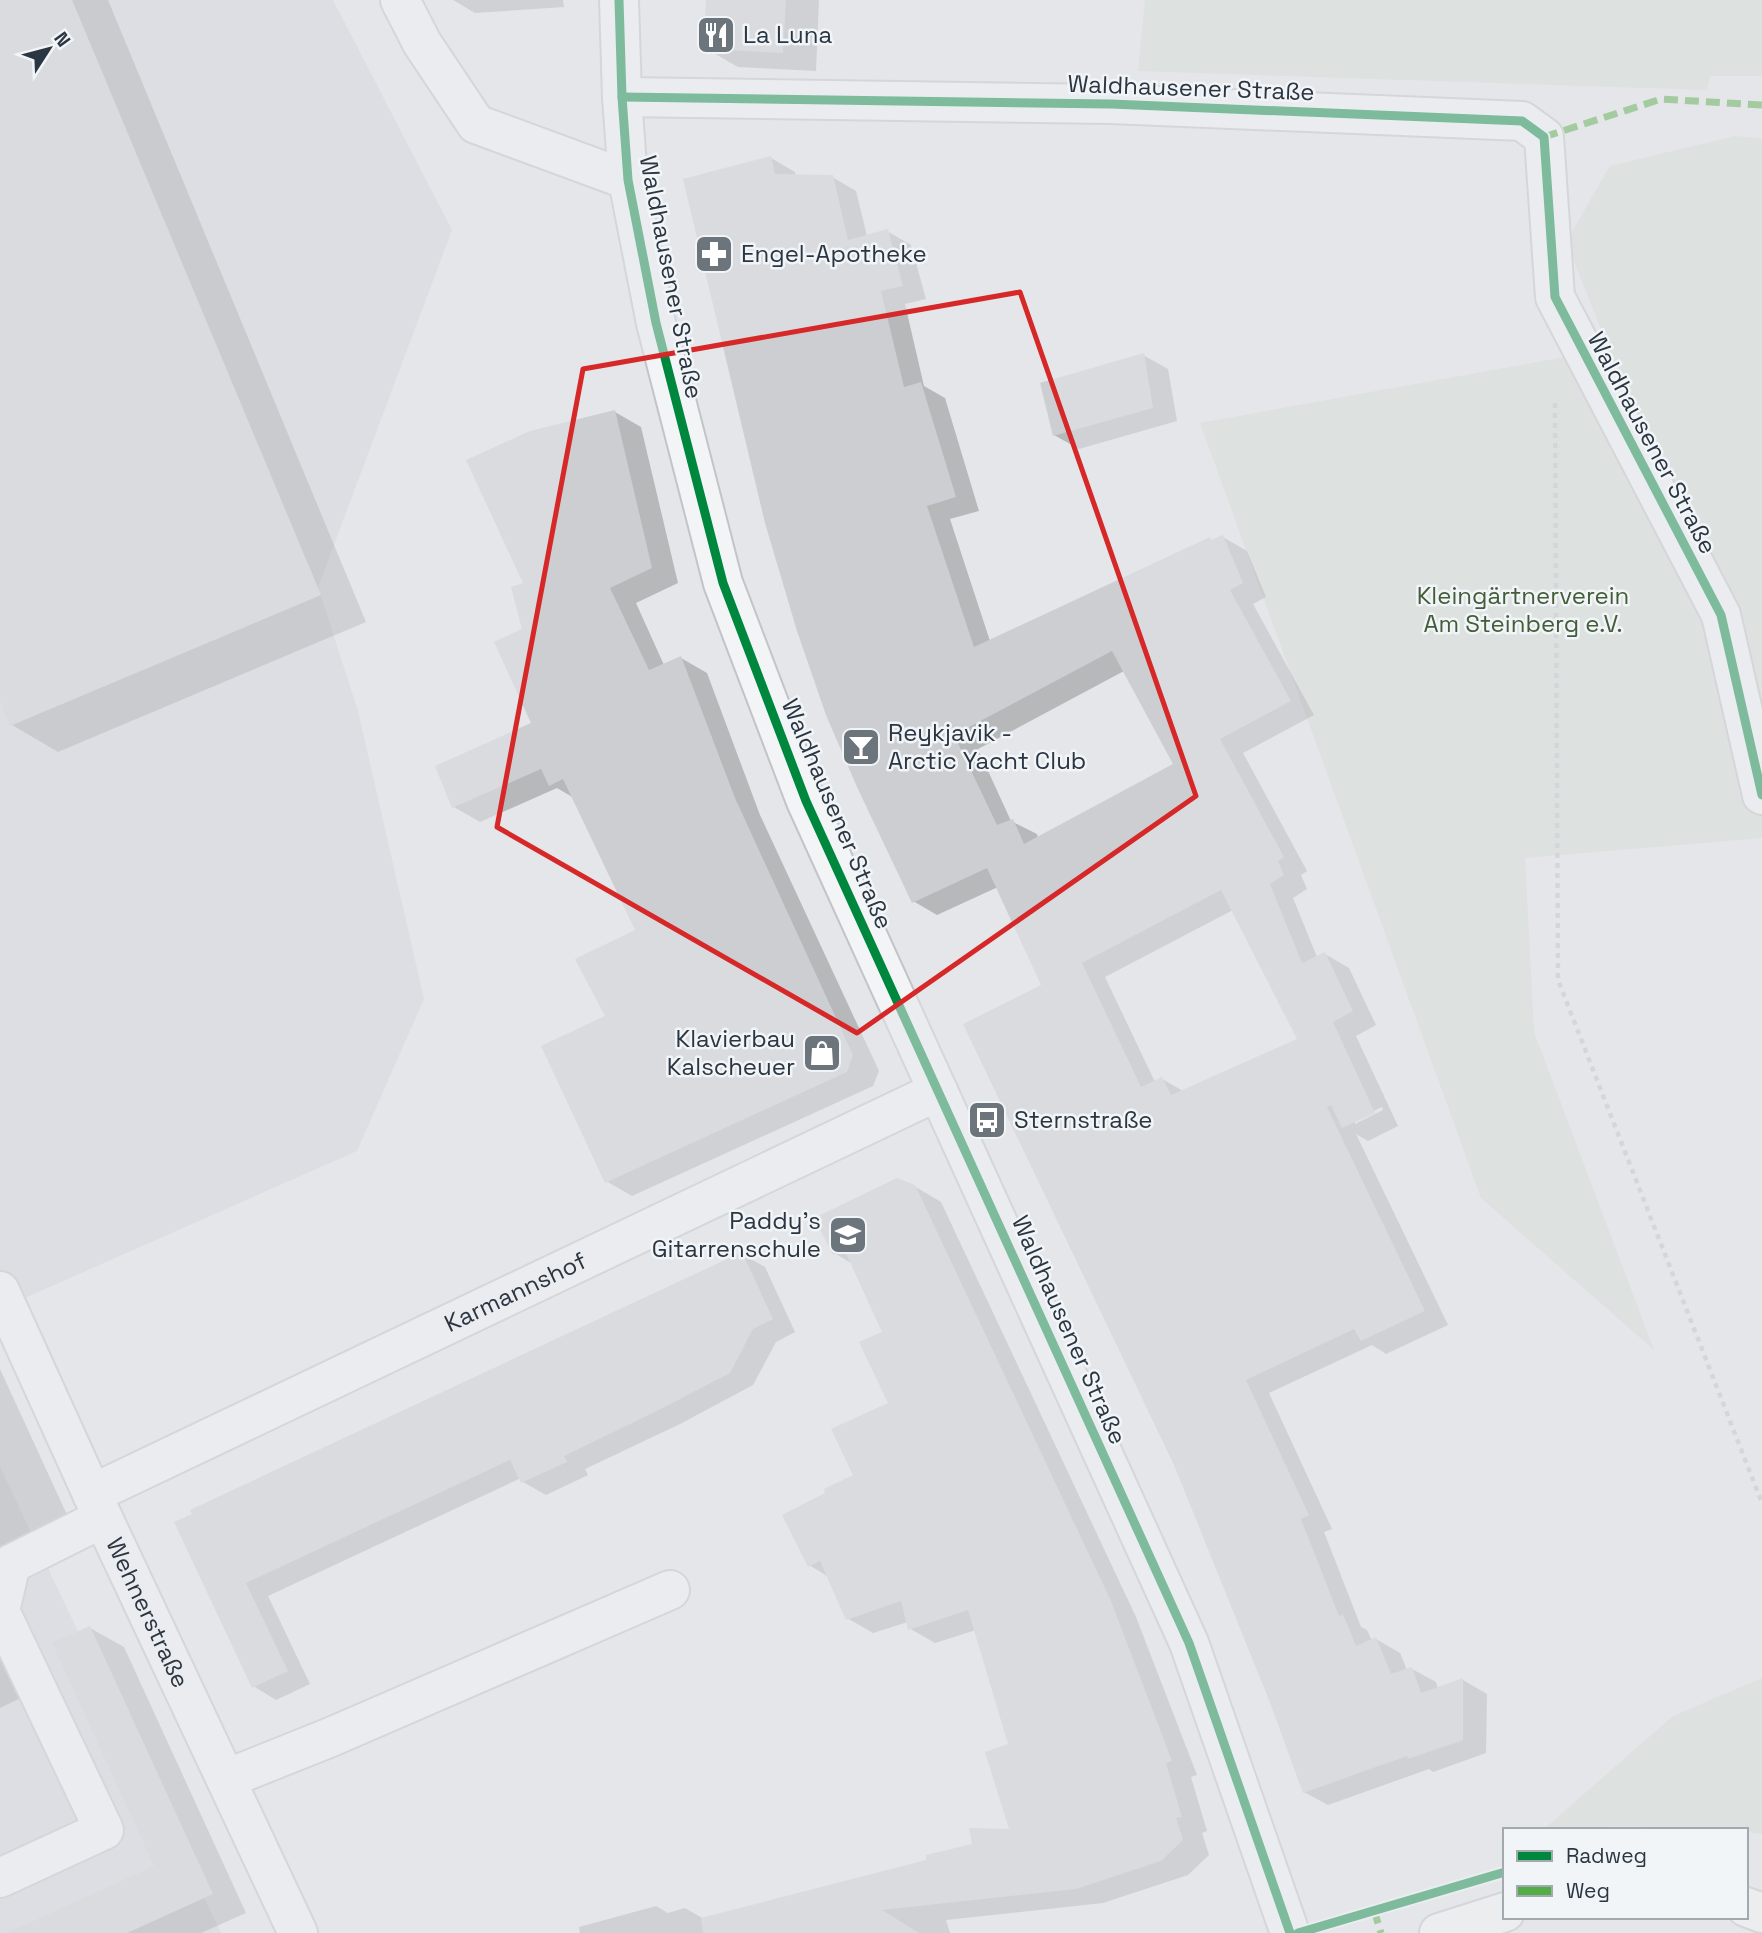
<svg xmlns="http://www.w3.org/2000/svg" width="1762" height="1933" font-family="'Space Grotesk',sans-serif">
  <rect width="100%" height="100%" fill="#e4e6e9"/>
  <!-- built -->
  <g fill="#d3d6dc">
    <polygon points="0,0 333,0 452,230 318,587 358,711 424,999 357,1151 0,1309"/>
    <polygon points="0,1467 221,1933 0,1933"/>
  </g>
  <!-- green -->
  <g fill="#d6dcd5">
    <polygon points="1145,0 1762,0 1762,76 1710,76 1707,90 1138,71"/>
    <polygon points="1735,136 1762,139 1762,838 1525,858 1534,1032 1654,1350 1481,1198 1200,423 1609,349 1566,242 1610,166"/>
    <polygon points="1762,1678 1762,1834 1746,1832 1746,1830 1613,1826 1589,1830 1543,1830 1673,1716"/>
  </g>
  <!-- shadow -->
  <g fill="#0003" fill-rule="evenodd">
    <polygon points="0,0 108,0 366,622 58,752 12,725 0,695"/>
    <polygon points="453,0 563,0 564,7 475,13"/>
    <polygon points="707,0 819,0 816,71 738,67 705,48"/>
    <path d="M 771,158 L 795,172 L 795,176 L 832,177 L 856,191 L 867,236 L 887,231 L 911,245 L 926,299 L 905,304 L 924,386 L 945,398 L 979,511 L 950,519 L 990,641 L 1210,539 L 1213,541 L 1223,537 L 1247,551 L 1266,597 L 1253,604 L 1314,715 L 1243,753 L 1307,871 L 1301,875 L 1307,889 L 1293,898 L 1317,957 L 1325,954 L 1349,968 L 1376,1025 L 1356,1036 L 1398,1126 L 1368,1141 L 1356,1134 L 1448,1325 L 1386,1354 L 1372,1345 L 1269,1393 L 1332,1529 L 1324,1532 L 1361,1627 L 1367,1630 L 1372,1641 L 1376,1639 L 1400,1653 L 1407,1670 L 1412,1669 L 1436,1682 L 1438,1689 L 1463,1680 L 1487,1694 L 1486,1753 L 1433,1772 L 1429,1769 L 1328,1805 L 1304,1792 L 1043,986 L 998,887 L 937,915 L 913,901 ZM 1124,671 L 1175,765 L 1038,838 L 1037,834 L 1011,821 L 978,749 ZM 1233,910 L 1299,1040 L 1183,1091 L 1162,1079 L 1155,1082 L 1105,977 ZM 1382,1107 L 1383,1110 L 1355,1124 L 1355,1120 Z"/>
    <polygon points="1143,355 1168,369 1177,421 1079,449 1054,435"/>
    <polygon points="615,412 641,427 678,583 636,603 664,665 681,658 707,673 760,815 879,1071 873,1086 632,1196 606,1181 607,1017 637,931 574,798 557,788 480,822 454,807 533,724 524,630 526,585"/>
    <polygon points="914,1186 941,1202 1136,1617 1197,1775 1191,1777 1207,1831 1202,1833 1209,1855 1188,1875 1103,1903 946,1920 950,1933 580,1933 579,1927 656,1906 668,1913 685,1908 704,1919 928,1861 1012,1831 1011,1745 976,1630 935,1643 909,1628 908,1622 873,1633 847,1618 829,1577 809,1565 827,1494 855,1475 890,1404 884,1332 853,1264 834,1253"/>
    <polygon points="742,1254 765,1267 795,1332 776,1342 753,1385 680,1424 585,1469 588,1475 546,1495 523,1482 521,1478 268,1596 310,1684 276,1700 253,1686 176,1523"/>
    <polygon points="0,1369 74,1530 0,1565"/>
    <polygon points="90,1628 124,1647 246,1913 201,1933 12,1933 156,1867"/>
    <polygon points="0,1644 25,1696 0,1708"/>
  </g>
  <!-- building -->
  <g fill="#ccced1" fill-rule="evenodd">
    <polygon points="0,0 72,0 321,595 10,726 0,700"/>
    <polygon points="706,0 786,0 783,53 704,49"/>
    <path d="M 771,156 L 775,174 L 833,175 L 848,240 L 888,229 L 903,286 L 881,291 L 904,387 L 921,382 L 956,497 L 927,506 L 974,647 L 1210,537 L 1211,540 L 1223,535 L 1243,583 L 1230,590 L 1291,701 L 1220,739 L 1284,857 L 1278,861 L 1284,875 L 1270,884 L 1302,963 L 1325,952 L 1353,1011 L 1333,1022 L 1375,1113 L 1342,1128 L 1331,1105 L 1327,1107 L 1425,1311 L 1361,1341 L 1354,1329 L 1246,1380 L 1309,1515 L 1301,1519 L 1339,1616 L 1343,1614 L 1356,1646 L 1376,1637 L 1391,1674 L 1412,1667 L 1421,1693 L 1463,1678 L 1463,1740 L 1408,1759 L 1407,1756 L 1303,1793 L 1269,1700 L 1174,1465 L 963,1024 L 1041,985 L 987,868 L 912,903 L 857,787 L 826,715 L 797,631 L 765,523 L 683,179 ZM 1112,651 L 1173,764 L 1024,844 L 1013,819 L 997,825 L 954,735 ZM 1221,890 L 1297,1039 L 1171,1095 L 1162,1077 L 1141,1087 L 1082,963 Z"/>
    <polygon points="1144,353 1153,408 1053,436 1040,383"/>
    <polygon points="615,410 652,568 610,588 649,670 681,656 735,798 853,1055 847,1072 605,1183 541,1046 605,1016 575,959 635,930 563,779 549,786 541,769 452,808 435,766 531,723 494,642 522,629 511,587 523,583 466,460 530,431"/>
    <polygon points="897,1178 915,1185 1111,1601 1172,1761 1166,1763 1182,1817 1176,1818 1183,1840 1161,1861 1076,1889 882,1910 919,1933 703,1933 701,1918 926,1860 926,1855 972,1844 969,1828 1009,1829 985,1752 1008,1744 968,1610 908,1630 901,1601 846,1620 820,1561 808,1567 782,1515 825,1493 824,1489 853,1475 831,1429 888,1403 859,1342 882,1332 844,1249 833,1255 814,1218"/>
    <polygon points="742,1252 773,1319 753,1329 730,1373 657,1411 564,1456 567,1462 521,1483 510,1460 246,1583 288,1671 252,1688 174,1522 192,1514 190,1510"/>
    <polygon points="90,1626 213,1894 127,1933 7,1933 154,1866 52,1643"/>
  </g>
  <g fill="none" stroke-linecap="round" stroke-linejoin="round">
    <defs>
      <g id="minor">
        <polyline points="400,0 422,43 476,124 628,180"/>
        <polyline points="619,0 622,97 628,180 656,323 723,583 806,801 1189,1643 1290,1933"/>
        <polyline points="622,97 1111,104 1522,121 1544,137 1555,297 1721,615 1762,795"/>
        <path id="s1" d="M 0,1291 L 103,1518 L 298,1933"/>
        <path id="s2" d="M 92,1494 L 938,1091"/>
        <polyline points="226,1779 331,1737 670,1590"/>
        <polyline points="0,1878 104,1830 0,1611 11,1564 103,1518"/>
      </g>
      <g id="major">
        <polyline points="1746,1907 1762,1913"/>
        <polyline points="1439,1933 1505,1912"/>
      </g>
    </defs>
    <!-- minor casing -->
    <use href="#minor" stroke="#c2c4c7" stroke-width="42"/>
    <!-- major casing -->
    <use href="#major" stroke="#c0c3c7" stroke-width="42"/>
    <!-- path -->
    <polyline stroke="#c2c5c8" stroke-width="4.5" stroke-dasharray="5 5" stroke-linecap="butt" points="1555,403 1558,980 1762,1503"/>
    <!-- minor -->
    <use href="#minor" stroke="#f3f4f6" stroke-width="38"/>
    <!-- major -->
    <use href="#major" stroke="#f7f7f7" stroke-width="38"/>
    <!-- quiet -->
    <g stroke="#54ac46" stroke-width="7" stroke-dasharray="14 7" stroke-linecap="butt">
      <polyline points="1544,137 1661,99 1762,105"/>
      <polyline points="1374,1910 1381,1933"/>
    </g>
    <defs>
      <g id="cycleway">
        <polyline points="619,0 622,97 628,180 656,323 723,583 806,801 1189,1643 1290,1933"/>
        <polyline points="622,97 1111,104 1522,121 1544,137 1555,297 1721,615 1762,795"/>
        <polyline points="1298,1933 1505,1872"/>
      </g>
    </defs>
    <!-- cycleway casing -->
    <use href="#cycleway" stroke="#f2f5f8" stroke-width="13"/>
    <!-- cycleway -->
    <use href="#cycleway" stroke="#00873e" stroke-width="9"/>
  </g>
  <!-- marked area -->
  <path d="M0 0H1762V1933H0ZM 1020,292 L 1196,796 L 857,1033 L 497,827 L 583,369 Z" fill="#e4e6e9" fill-opacity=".55" fill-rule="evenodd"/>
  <path fill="none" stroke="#d62828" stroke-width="5" stroke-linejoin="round" d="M 1020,292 L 1196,796 L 857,1033 L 497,827 L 583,369 Z"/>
  <!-- icons -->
  <defs>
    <symbol id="restaurant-square" viewBox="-11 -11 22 22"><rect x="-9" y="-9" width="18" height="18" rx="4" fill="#6c747c" stroke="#f2f5f8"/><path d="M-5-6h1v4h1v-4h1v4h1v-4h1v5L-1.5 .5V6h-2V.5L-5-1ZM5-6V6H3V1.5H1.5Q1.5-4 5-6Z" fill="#fff"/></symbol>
    <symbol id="pharmacy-square" viewBox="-11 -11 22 22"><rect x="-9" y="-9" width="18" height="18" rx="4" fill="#6c747c" stroke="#f2f5f8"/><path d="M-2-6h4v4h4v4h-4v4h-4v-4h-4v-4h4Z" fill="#fff"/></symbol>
    <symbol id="bar-square" viewBox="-11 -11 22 22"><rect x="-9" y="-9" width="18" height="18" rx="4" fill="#6c747c" stroke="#f2f5f8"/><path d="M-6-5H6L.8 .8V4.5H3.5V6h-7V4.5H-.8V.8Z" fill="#fff"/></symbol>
    <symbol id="shop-square" viewBox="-11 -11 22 22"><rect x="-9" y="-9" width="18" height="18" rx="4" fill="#6c747c" stroke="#f2f5f8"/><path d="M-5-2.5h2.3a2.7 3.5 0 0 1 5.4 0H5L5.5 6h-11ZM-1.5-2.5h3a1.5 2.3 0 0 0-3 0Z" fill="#fff"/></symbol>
    <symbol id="bus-square" viewBox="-11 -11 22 22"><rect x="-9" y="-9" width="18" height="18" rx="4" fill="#6c747c" stroke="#f2f5f8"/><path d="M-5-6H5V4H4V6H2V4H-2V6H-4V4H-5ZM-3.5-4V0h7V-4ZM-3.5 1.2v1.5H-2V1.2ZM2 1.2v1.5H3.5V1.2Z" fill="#fff"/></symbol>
    <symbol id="school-square" viewBox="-11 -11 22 22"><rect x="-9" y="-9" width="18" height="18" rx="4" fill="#6c747c" stroke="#f2f5f8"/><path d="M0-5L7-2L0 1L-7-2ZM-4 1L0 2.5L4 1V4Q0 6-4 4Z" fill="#fff"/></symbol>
  </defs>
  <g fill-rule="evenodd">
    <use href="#restaurant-square" x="694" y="13" width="44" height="44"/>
    <use href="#pharmacy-square" x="692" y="232" width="44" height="44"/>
    <use href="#bar-square" x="839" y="725" width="44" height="44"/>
    <use href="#shop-square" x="800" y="1031" width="44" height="44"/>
    <use href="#bus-square" x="965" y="1098" width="44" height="44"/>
    <use href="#school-square" x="826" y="1213" width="44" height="44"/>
  </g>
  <g text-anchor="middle" stroke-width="5" stroke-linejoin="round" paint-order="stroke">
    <!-- poi labels -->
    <g font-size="24" fill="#2b3642" stroke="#f2f5f8" text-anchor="start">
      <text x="743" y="43">La Luna</text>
      <text x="741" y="262">Engel-Apotheke</text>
      <text x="888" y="741">Reykjavik -<tspan x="888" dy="28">Arctic Yacht Club</tspan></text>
      <text x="795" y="1047" text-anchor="end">Klavierbau<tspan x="795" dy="28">Kalscheuer</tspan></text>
      <text x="1014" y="1128">Sternstraße</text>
      <text x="821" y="1229" text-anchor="end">Paddy's<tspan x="821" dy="28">Gitarrenschule</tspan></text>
    </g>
    <!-- street labels -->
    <g font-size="24" fill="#2b3642" stroke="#f2f5f8">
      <text transform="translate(1191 88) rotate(2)" y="8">Waldhausener Straße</text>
      <text transform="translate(671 277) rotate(79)" y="8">Waldhausener Straße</text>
      <text transform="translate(1652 443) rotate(62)" y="8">Waldhausener Straße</text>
      <text transform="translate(837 814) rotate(67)" y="8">Waldhausener Straße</text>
      <text dy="8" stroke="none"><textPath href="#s2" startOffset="469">Karmannshof</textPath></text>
      <text transform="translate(1069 1330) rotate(66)" y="8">Waldhausener Straße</text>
      <text dy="8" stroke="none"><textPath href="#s1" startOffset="354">Wehnerstraße</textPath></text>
    </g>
    <!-- park labels -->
    <g font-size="24" fill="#435d39" stroke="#f2f5f8">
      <text x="1523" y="604">Kleingärtnerverein<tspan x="1523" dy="28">Am Steinberg e.V.</tspan></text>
    </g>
  </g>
  <!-- legend -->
  <rect x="1503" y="1828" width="245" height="91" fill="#f2f5f8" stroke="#a2a9af" stroke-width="2"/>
  <rect x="1517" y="1851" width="35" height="10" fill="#00873e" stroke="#a2a9af" stroke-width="2"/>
  <text x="1566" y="1863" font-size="21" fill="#2b3642">Radweg</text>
  <rect x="1517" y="1886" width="35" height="10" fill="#54ac46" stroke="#a2a9af" stroke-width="2"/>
  <text x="1566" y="1898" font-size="21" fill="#2b3642">Weg</text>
  <!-- north arrow -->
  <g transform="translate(49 49) rotate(54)" stroke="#f2f5f8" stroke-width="5" paint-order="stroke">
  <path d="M0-5L12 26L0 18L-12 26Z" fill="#2b3642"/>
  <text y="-10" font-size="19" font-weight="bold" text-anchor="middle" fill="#2b3642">N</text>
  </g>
</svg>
